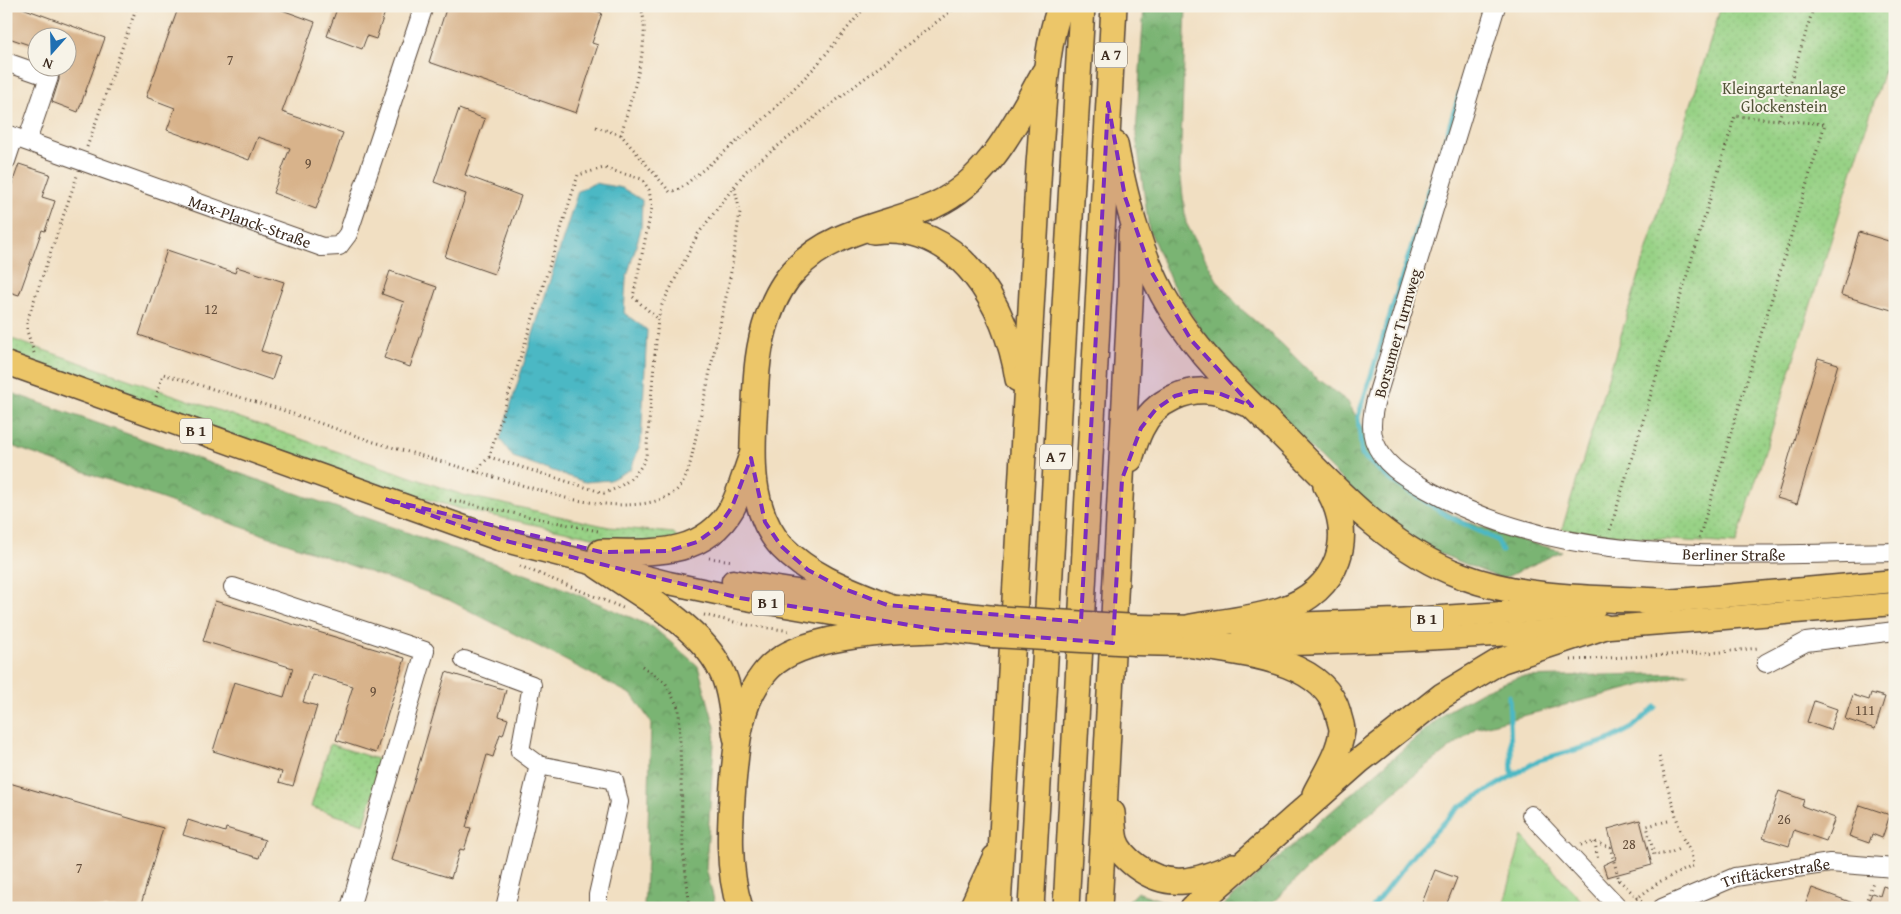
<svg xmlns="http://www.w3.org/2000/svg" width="1901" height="914" font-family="'Gentium Book Plus',serif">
  <defs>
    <pattern id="grass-dots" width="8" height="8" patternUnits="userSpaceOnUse" patternTransform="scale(1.25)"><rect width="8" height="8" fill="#98d286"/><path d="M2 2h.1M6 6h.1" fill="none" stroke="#84b473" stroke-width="1.8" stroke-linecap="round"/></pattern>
    <pattern id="forest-crowns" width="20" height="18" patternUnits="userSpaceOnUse" patternTransform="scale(1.25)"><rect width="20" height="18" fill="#7ab473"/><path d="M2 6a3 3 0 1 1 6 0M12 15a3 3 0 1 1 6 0" fill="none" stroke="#65935e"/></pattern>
    <pattern id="park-tufts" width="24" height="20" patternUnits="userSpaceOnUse" patternTransform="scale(1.25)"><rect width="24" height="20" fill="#98d286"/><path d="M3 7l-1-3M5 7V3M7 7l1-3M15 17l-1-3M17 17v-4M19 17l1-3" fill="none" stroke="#84b473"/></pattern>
    <pattern id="water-ripples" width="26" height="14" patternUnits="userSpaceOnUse" patternTransform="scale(1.25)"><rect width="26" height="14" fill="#4bb8c4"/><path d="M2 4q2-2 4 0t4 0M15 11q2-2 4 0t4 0" fill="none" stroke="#40969f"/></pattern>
  </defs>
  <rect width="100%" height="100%" fill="#f7f3e8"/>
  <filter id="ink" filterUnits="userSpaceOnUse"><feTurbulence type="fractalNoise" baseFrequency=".02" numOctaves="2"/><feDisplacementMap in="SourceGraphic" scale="10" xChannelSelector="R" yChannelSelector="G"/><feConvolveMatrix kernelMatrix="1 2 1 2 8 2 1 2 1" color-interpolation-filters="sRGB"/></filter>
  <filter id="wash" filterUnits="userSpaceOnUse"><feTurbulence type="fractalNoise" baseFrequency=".0096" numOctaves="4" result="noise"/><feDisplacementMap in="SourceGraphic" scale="20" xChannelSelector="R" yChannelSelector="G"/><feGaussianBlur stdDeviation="1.12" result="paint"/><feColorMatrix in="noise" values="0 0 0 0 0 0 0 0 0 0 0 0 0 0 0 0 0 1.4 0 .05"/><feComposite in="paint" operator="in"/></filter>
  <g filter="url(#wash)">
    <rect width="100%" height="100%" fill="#f1dfc2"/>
    <!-- grass -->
    <g fill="url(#grass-dots)" stroke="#6a7e52">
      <polygon points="1721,6 1895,6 1895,35 1736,544 1654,539 1562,529"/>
      <polygon points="6,337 463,495 609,527 674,533 679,540 625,544 461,509 360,480 6,355"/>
      <polygon points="330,744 383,761 364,824 311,807"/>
    </g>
    <!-- forest -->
    <g fill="url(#forest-crowns)" stroke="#5a6f48">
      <polygon points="1144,6 1186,6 1180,170 1186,223 1218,282 1241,309 1282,344 1316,378 1348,402 1392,481 1464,521 1513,538 1562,551 1502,579 1419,545 1350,488 1255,393 1201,330 1172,284 1149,229 1136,136"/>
      <polygon points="6,391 553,584 653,627 698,666 715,727 706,868 716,908 645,908 644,905 647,862 651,722 632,695 449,600 6,444"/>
      <polygon points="1689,673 1476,728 1407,781 1311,865 1267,908 1220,908 1446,712 1483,691 1519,677"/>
      <polygon points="1137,892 1171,904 1168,908 1126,908 1128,901"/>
    </g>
    <!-- park -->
    <polygon fill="url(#park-tufts)" stroke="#6a7e52" points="1522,836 1581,900 1577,908 1503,908"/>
    <!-- water -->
    <polygon fill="url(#water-ripples)" stroke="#437171" points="595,183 622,188 642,200 641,229 626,280 624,313 647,330 641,443 631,469 610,480 585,482 513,457 500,439 578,191"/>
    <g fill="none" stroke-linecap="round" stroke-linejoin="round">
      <!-- stream -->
      <g stroke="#4bb8c4" stroke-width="5">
        <polyline points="1484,16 1358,417 1362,455 1392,481 1448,516 1497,540 1502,551"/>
        <polyline points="1509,696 1512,775"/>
        <polyline points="1372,908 1415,853 1458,808 1539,760 1607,741 1632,728 1655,707"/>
      </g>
    </g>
    <g id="blocks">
      <!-- building -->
      <g fill="#d8b38b">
        <polygon points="6,6 17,6 105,38 78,112 52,102 59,80 59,68 68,68 68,38 38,38 38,48 6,37"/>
        <polygon points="179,6 271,6 315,22 282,112 343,133 316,209 273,193 290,148 258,137 249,160 167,130 175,108 146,97"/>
        <polygon points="338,6 387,6 376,39 367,36 362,49 327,36"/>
        <polygon points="447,6 581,6 602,13 592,43 598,45 576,113 429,62"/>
        <polygon points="459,109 485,119 465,175 521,196 494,274 445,257 466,194 434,182"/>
        <polygon points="19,164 50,174 42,197 55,201 45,231 42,230 19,295 6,291 6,201"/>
        <polygon points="1859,232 1895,243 1895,311 1841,295"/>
        <polygon points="167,250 235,273 237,267 284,282 261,351 280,357 272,380 139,335"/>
        <polygon points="390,271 437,287 410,367 384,358 404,302 382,294"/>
        <polygon points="1818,358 1838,364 1797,504 1777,498"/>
        <polygon points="215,601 405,658 376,753 336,740 353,686 312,674 303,702 317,706 293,786 279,782 282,772 213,751 234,682 284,697 293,668 203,641"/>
        <polygon points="446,672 506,690 499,716 508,719 503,735 500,734 493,757 487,755 466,827 471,828 464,850 460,849 451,878 391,860"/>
        <polygon points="1871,693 1885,697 1875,729 1845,719 1853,695 1869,700"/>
        <polygon points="1814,701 1837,709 1830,730 1807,722"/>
        <polygon points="6,782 163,828 140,908 6,908"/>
        <polygon points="1779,791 1804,800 1802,806 1835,818 1826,841 1794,830 1789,846 1763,838"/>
        <polygon points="1860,805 1890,815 1882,838 1872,834 1869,843 1849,836"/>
        <polygon points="188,820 225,832 226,828 265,840 259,858 183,835"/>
        <polygon points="1640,820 1652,865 1607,877 1603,865 1616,859 1608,829"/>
        <polygon points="1435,870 1457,878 1445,908 1420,908"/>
        <polygon points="1883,886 1895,890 1895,908 1866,908 1872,893 1880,896"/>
        <polygon points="1812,888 1861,906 1861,908 1804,908"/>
      </g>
    </g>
  </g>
  <g filter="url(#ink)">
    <use href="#blocks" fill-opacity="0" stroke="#564537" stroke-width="1"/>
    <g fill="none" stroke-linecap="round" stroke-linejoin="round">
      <defs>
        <g id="minor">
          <path id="s1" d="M 1496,6 L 1386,366 C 1380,388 1367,418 1374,440 C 1383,466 1407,478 1428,490 C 1567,570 1741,554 1895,552"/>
          <polyline points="6,62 49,77 27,141"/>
          <path id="s2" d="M 6,134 L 322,247 L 339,246 L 348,234 L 424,6"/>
          <polyline points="6,161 14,137"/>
          <polyline points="233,587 425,651 350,908"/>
          <polyline points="464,660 532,685 520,751 539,765"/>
          <polyline points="1766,663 1806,642 1895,631"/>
          <polyline points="1531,815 1619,908"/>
          <polyline points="505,908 539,765 614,780 619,802 598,895 598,908"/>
          <path id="s3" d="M 1662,908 L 1735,877 L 1830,863 L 1895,868"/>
        </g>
        <g id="major">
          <polyline points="6,363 498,539 669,583 740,598 885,623 993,636"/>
          <polyline points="733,581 887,605 994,617"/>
          <polyline points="1644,603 1895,581"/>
          <polyline points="1136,626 1208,627"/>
          <polyline points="1240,626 1396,620 1595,607"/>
          <path d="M 1135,644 C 1388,650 1642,624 1895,604"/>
        </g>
        <g id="highway">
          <path d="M 1115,144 C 1126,202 1140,258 1171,309 C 1200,356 1240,394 1279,432 C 1333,486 1388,549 1462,576 C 1525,600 1595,598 1662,601"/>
          <path d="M 873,231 C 959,220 1007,306 1018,379"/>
          <path d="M 1130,459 C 1133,449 1136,439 1141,429 C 1154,401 1189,385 1220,393 C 1228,396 1237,400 1245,403"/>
          <path d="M 601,552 C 651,552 703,558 732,508 C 740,493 745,474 751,458"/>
          <path d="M 598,566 C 639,594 699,625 721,670 C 731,689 732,716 736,737"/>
          <path d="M 887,605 C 849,590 811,577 782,547 C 747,509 752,450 755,403 C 756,374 758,345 768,317 C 774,300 783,282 796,269 C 832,230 889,225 935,205 C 989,180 1016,122 1044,73"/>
          <path d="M 1191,627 C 1221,622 1253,619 1281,610 C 1339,591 1358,536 1326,486"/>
          <path d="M 1193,645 C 1238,653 1323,658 1338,713 C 1339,719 1342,725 1342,731 C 1339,754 1325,774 1315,794"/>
          <path d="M 1112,813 C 1113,822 1113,832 1115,840 C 1118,850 1128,860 1136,866 C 1169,891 1198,881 1233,866"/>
          <path d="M 740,908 C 727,869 730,824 733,784 C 736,753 738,719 752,692 C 757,682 767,668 776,662 C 812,634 896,631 941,630"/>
          <polyline points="972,908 995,858"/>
          <path d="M 998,908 L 1039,164 C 1043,120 1044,45 1061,6"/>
          <polyline points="1031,908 1082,6"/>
          <polyline points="1066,908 1114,6"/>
          <polyline points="1099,908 1131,284 1131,234"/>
          <polyline points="1193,908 1359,761 1442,696 1500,661 1603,627"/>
        </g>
      </defs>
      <!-- minor casing -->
      <use href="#minor" stroke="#564537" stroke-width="20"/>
      <!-- major casing -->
      <use href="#major" stroke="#564537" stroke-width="25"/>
      <!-- highway casing -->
      <use href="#highway" stroke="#564537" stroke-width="28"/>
      <!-- path -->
      <g stroke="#564537" stroke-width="3" stroke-dasharray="1 4" stroke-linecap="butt">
        <polyline points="1779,119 1814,6"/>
        <polyline points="596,127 621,135 670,192 680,189 765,118 815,67 866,6"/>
        <path d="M 621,135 C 629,103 654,36 640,6"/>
        <polyline points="87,147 137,6"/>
        <polyline points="34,353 27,331 27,321 77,176"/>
        <path d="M 156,397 L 163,374 L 279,409 L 374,442 L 566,498 C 596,504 646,512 673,493 C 684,486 688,472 691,460 L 730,278 L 740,212 L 734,185"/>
        <path d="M 489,457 L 604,493 C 624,487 638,475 646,457 L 658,319 L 662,305 L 698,234 L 746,171 L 957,6"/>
        <polyline points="475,472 489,457 578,175 604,168 642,179 649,190 652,207 633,297 658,319"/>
        <polyline points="450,500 598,531"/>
        <polyline points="1610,530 1735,116 1825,124 1699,538"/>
        <polyline points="709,558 733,561"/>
        <polyline points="520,566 623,608"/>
        <polyline points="704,615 747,625 791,631"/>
        <polyline points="1571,660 1721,652 1759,648"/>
        <polyline points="642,666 665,682 679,709 683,849 690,908"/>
        <polyline points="1668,821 1647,826 1654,855 1670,853 1681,848"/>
        <polyline points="1595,842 1598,861"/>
        <polyline points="1581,845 1595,842 1610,847 1619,880 1616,882"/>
        <polyline points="1619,880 1645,905"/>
        <polyline points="1632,902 1659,882 1693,866 1691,852 1682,837 1659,756"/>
        <polyline points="1864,908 1873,882"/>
      </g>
      <!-- minor -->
      <use href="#minor" stroke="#fff" stroke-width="18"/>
      <!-- major -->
      <use href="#major" stroke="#ecc669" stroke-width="22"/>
      <!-- highway -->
      <use href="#highway" stroke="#ecc669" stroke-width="25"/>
      <defs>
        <g id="major-bridge">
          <polyline points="994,617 1136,626"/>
          <polyline points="993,636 1135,644"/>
        </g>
      </defs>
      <!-- major-bridge casing -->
      <use href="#major-bridge" stroke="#564537" stroke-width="25" stroke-linecap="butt"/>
      <!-- major-bridge -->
      <use href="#major-bridge" stroke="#ecc669" stroke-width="22"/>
    </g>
  </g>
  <!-- marked area -->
  <path fill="#7b2cbf" fill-opacity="0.2" stroke="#7b2cbf" stroke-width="4" stroke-dasharray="10 6" stroke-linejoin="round" d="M 1108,103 L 1125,197 L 1151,271 L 1191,340 L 1252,406 L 1218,393 L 1194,391 L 1175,396 L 1156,409 L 1141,428 L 1122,479 L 1113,643 L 941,630 L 740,598 L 498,539 L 385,499 L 601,552 L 668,551 L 697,542 L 719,526 L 732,507 L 751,458 L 765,522 L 781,546 L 808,570 L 842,588 L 887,605 L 1081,622 Z"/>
  <g text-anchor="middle" stroke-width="4" stroke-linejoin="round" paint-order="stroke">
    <!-- number labels -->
    <g font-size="14" fill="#624c39">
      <text x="230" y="65">7</text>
      <text x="308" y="168">9</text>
      <text x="211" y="314">12</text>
      <text x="373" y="696">9</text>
      <text x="1865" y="715">111</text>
      <text x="1784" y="824">26</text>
      <text x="1629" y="849">28</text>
      <text x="79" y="873">7</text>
    </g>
    <!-- shield labels -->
    <g fill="#f7f3e8" stroke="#73665b" stroke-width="1">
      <rect x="1095" y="42.5" width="32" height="25" rx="4"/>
      <rect x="180" y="418.5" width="32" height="25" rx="4"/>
      <rect x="1040" y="444.5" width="32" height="25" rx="4"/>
      <rect x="752" y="590.5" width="32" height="25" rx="4"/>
      <rect x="1411" y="606.5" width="32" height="25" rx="4"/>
    </g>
    <g font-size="15" font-weight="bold" fill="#3b2a1e">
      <text x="1111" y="60">A 7</text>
      <text x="196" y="436">B 1</text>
      <text x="1056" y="462">A 7</text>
      <text x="768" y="608">B 1</text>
      <text x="1427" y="624">B 1</text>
    </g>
    <!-- park labels -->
    <g font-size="16" fill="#525438" stroke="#f7f3e8">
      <text x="1784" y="94">Kleingartenanlage<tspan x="1784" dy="18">Glockenstein</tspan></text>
    </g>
    <!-- street labels -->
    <g font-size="16" fill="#3b2a1e" stroke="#f7f3e8">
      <text dy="6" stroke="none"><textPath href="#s2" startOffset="259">Max-Planck-Straße</textPath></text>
      <text transform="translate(1397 333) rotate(-74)" y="6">Borsumer Turmweg</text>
      <text dy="6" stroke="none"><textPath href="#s1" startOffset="844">Berliner Straße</textPath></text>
      <text dy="6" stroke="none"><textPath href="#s3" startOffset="120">Triftäckerstraße</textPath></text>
    </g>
  </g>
  <!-- margin -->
  <rect width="1901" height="914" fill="none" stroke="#f7f3e8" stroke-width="25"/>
  <!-- north arrow -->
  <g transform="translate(52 52) rotate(200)"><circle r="24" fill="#f7f3e8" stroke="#aca397"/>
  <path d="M0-4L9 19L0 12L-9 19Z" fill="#1f6fb2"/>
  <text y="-8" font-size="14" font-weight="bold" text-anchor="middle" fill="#3b2a1e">N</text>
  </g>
</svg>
